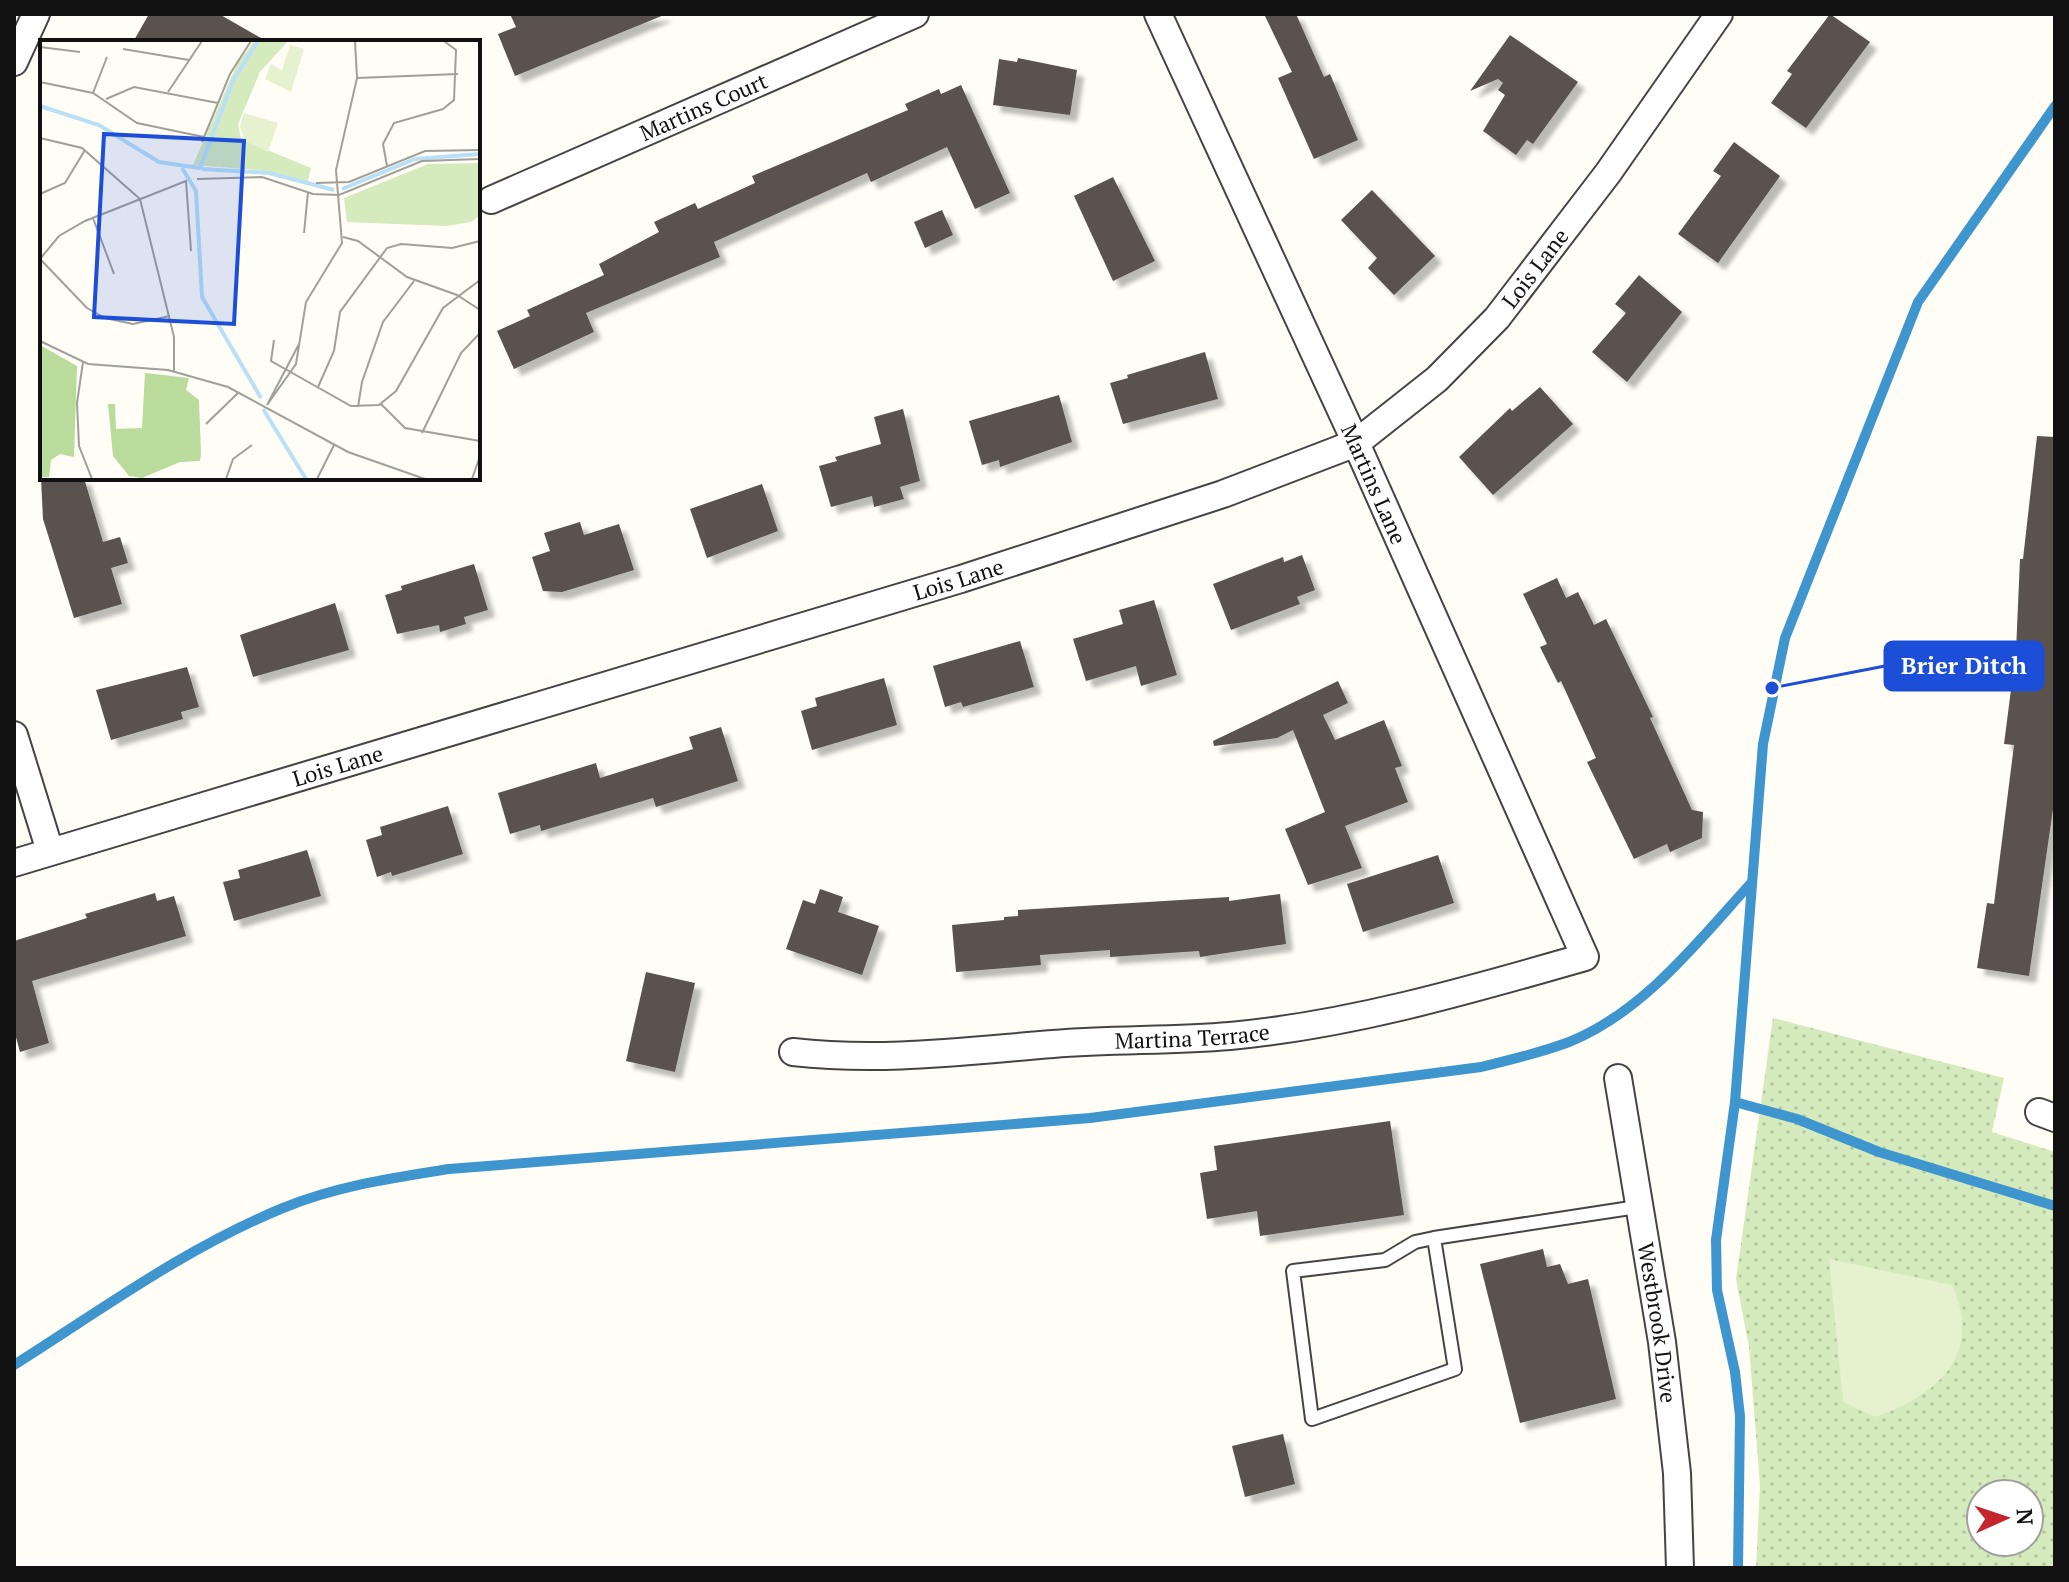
<svg xmlns="http://www.w3.org/2000/svg" width="2069" height="1582" font-family="'PT Serif',serif">
  <defs>
    <pattern id="park-dots" width="8" height="8" patternUnits="userSpaceOnUse" patternTransform="scale(2)"><rect width="8" height="8" fill="#d5ebbd"/><path d="M2 2h.1M6 6h.1" fill="none" stroke="#b6c8a1" stroke-width="1.8" stroke-linecap="round"/></pattern>
    <filter id="shadow"><feDropShadow dx="7" dy="7" stdDeviation="2" flood-color="#0004"/></filter>
  </defs>
  <rect width="100%" height="100%" fill="#fffdf5"/>
  <!-- park -->
  <path fill="url(#park-dots)" fill-rule="evenodd" d="M 1773,1018 L 2004,1078 L 1992,1132 L 2055,1152 L 2055,1568 L 1756,1568 L 1760,1485 L 1749,1347 L 1736,1279 ZM 1981,1494 L 2029,1494 L 2029,1542 L 1981,1542 Z"/>
  <!-- pitch -->
  <path fill="#e6f2cf" d="M 1829,1259 L 1952,1285 C 1984,1355 1937,1395 1875,1417 L 1843,1402 Z"/>
  <g fill="none" stroke-linecap="round" stroke-linejoin="round">
    <!-- stream -->
    <g stroke="#3f96cf" stroke-width="10">
      <polyline points="2055,106 1918,302 1785,638 1763,744 1735,1102 1797,1119 1879,1152 2055,1206"/>
      <polyline points="1735,1102 1716,1240 1717,1290 1735,1372 1740,1416 1738,1568"/>
      <path d="M 14,1365 C 101,1310 187,1247 283,1208 C 336,1186 392,1178 449,1169 L 1090,1118 L 1481,1067 C 1510,1060 1540,1053 1569,1042 C 1644,1012 1699,940 1752,882"/>
    </g>
  </g>
  <!-- building -->
  <g fill="#5a524d" filter="url(#shadow)">
    <polygon points="149,14 219,14 268,42 133,42"/>
    <polygon points="510,14 664,14 664,15 515,76 498,34 516,27"/>
    <polygon points="1264,14 1296,14 1324,77 1330,74 1358,140 1314,159 1278,78 1292,72"/>
    <polygon points="1830,14 1870,42 1806,128 1771,103 1792,74 1787,71"/>
    <polygon points="1510,35 1578,82 1533,144 1527,140 1516,155 1483,131 1505,95 1498,90 1503,83 1498,79 1470,91"/>
    <polygon points="1018,58 1077,70 1070,115 993,105 999,59 1017,62"/>
    <polygon points="961,85 1010,193 975,209 947,147 871,182 867,173 714,242 720,257 586,313 594,332 514,369 497,331 530,316 527,310 604,275 599,264 659,232 654,222 695,203 698,209 755,183 752,176 908,110 905,104 939,89 941,94"/>
    <polygon points="1734,142 1780,176 1718,263 1678,234 1721,176 1713,171"/>
    <polygon points="1113,177 1155,261 1113,281 1074,196"/>
    <polygon points="1372,190 1435,256 1394,295 1368,268 1377,258 1341,220"/>
    <polygon points="942,210 953,235 925,248 914,222"/>
    <polygon points="1639,275 1682,312 1627,382 1592,352 1626,313 1615,304"/>
    <polygon points="1205,352 1218,399 1123,424 1110,383 1128,378 1127,375"/>
    <polygon points="1540,387 1573,424 1493,495 1459,457 1510,408 1512,411"/>
    <polygon points="1059,395 1072,442 1000,467 999,460 982,465 969,421"/>
    <polygon points="903,409 920,481 900,487 904,499 874,507 872,496 831,507 819,466 837,461 835,457 881,444 874,417"/>
    <polygon points="2037,436 2055,437 2055,795 2029,976 1977,968 1987,903 1994,904 2014,745 2004,744 2016,651 2020,559 2023,559"/>
    <polygon points="41,478 84,478 103,542 120,537 128,563 111,568 122,604 74,618 43,519"/>
    <polygon points="762,484 778,531 707,558 690,509"/>
    <polygon points="580,522 584,535 619,524 634,570 562,592 543,591 532,557 550,551 544,533"/>
    <polygon points="1302,555 1315,590 1297,597 1300,604 1231,630 1213,584 1283,557 1284,562"/>
    <polygon points="474,564 488,610 464,617 466,624 440,632 439,625 397,634 385,595 402,590 401,586"/>
    <polygon points="1557,578 1566,598 1578,592 1594,625 1606,619 1653,717 1650,718 1692,810 1703,812 1702,838 1670,852 1667,844 1634,859 1587,762 1596,758 1561,681 1558,683 1540,647 1547,644 1523,594"/>
    <polygon points="1154,600 1177,675 1141,686 1136,666 1086,681 1073,639 1123,624 1119,610"/>
    <polygon points="335,603 349,650 253,677 240,635"/>
    <polygon points="1020,641 1034,687 963,707 961,702 945,707 933,666"/>
    <polygon points="187,667 199,707 181,712 183,719 111,740 96,690"/>
    <polygon points="884,678 897,725 812,750 801,711 817,706 815,698"/>
    <polygon points="1338,681 1348,703 1323,715 1335,740 1384,720 1402,766 1395,768 1408,802 1345,826 1362,868 1308,885 1285,829 1325,812 1293,730 1277,738 1214,746 1213,741"/>
    <polygon points="721,727 738,781 656,807 653,798 541,831 540,825 510,834 498,793 596,763 600,778 693,749 689,737"/>
    <polygon points="448,806 463,854 392,876 391,872 377,877 366,840 382,835 380,827"/>
    <polygon points="307,850 321,896 234,921 223,882 240,878 238,870"/>
    <polygon points="1438,855 1454,903 1363,932 1347,884"/>
    <polygon points="820,889 843,897 838,912 879,926 862,975 786,949 803,900 815,904"/>
    <polygon points="155,893 157,901 174,896 186,936 32,981 49,1043 20,1052 14,1030 14,941 87,918 85,914"/>
    <polygon points="1280,894 1286,944 1200,957 1199,951 1110,957 1110,950 1040,955 1041,965 956,972 952,925 1004,920 1004,917 1018,916 1018,910 1229,897 1229,901"/>
    <polygon points="646,972 695,983 675,1072 626,1061"/>
    <polygon points="1390,1121 1404,1215 1260,1236 1257,1211 1207,1219 1200,1173 1217,1170 1214,1146"/>
    <polygon points="1543,1249 1547,1267 1560,1264 1568,1284 1588,1279 1616,1399 1520,1423 1480,1264"/>
    <polygon points="1283,1434 1295,1484 1245,1497 1232,1446"/>
  </g>
  <g fill="none" stroke-linecap="round" stroke-linejoin="round">
    <defs>
      <polyline id="lane" points="1434,1238 1455,1369 1312,1419 1293,1271 1385,1260 1415,1242 1434,1238 1637,1207"/>
      <g id="street">
        <polyline points="14,62 36,14"/>
        <path id="s1" d="M 491,200 L 915,14"/>
        <polyline points="14,735 50,851"/>
        <path id="s2" d="M 14,863 L 961,579 L 1223,494 L 1356,443 L 1437,379 L 1497,318 L 1608,173 L 1719,14"/>
        <path id="s3" d="M 793,1052 C 883,1062 964,1051 1053,1044 C 1112,1039 1171,1041 1230,1036 C 1350,1025 1470,990 1585,957 L 1356,443 L 1158,14"/>
        <path id="s4" d="M 1618,1078 L 1662,1342 L 1677,1473 L 1680,1568"/>
        <polyline points="2039,1112 2055,1118"/>
      </g>
    </defs>
    <!-- lane casing -->
    <use href="#lane" stroke="#444" stroke-width="16"/>
    <!-- street casing -->
    <use href="#street" stroke="#444" stroke-width="30"/>
    <!-- lane -->
    <use href="#lane" stroke="#fff" stroke-width="12"/>
    <!-- street -->
    <use href="#street" stroke="#fff" stroke-width="26"/>
  </g>
  <g text-anchor="middle" stroke-width="8" stroke-linejoin="round" paint-order="stroke">
    <!-- street labels -->
    <g font-size="22" fill="#111" stroke="#fff">
      <text dy="8" stroke="none"><textPath href="#s1" startOffset="232">Martins Court</textPath></text>
      <text dy="8" stroke="none"><textPath href="#s2" startOffset="1658">Lois Lane</textPath></text>
      <text transform="translate(1374 484) rotate(66)" y="8">Martins Lane</text>
      <text dy="8" stroke="none"><textPath href="#s2" startOffset="986">Lois Lane</textPath></text>
      <text dy="8" stroke="none"><textPath href="#s2" startOffset="338">Lois Lane</textPath></text>
      <text dy="8" stroke="none"><textPath href="#s3" startOffset="400">Martina Terrace</textPath></text>
      <text dy="8" stroke="none"><textPath href="#s4" startOffset="248">Westbrook Drive</textPath></text>
    </g>
  </g>
  <!-- overview -->
  <g transform="translate(40 40)">
    <rect width="440" height="440" fill="#fffdf5"/>
    <path d="M 0,305 L 37,326 L 34,417 L 20,414 L 11,420 L 9,437 L 0,437 ZM 105,333 L 149,338 L 146,350 L 159,360 L 161,414 L 160,421 L 140,422 L 102,438 L 89,436 L 73,416 L 68,364 L 75,364 L 76,389 L 102,388 Z" fill="#b9dc9c"/>
    <path d="M 214,1 L 248,1 L 220,32 L 198,84 L 201,99 L 271,128 L 267,144 L 220,130 L 153,125 L 197,24 ZM 440,123 L 440,175 L 431,182 L 407,186 L 307,182 L 304,158 L 388,124 Z" fill="#d5ebbd"/>
    <path d="M 250,5 L 264,9 L 251,52 L 225,39 L 231,24 L 242,30 ZM 204,73 L 238,83 L 228,112 L 205,101 L 200,87 Z" fill="#e6f2cf"/>
    <path fill="none" stroke="#b9e0f7" stroke-width="4" d="M 0,66 L 59,85 L 119,122 L 160,128 L 193,41 L 218,1M 142,128 L 156,151 L 162,257 L 221,358M 162,129 L 229,133 L 294,150M 302,149 L 375,119 L 440,114M 223,369 L 266,439"/>
    <path fill="none" stroke="#a09f9a" stroke-width="2" d="M 0,7 L 40,12M 83,9 L 149,20M 317,38 L 418,34M 0,42 L 53,53 L 97,83 L 164,97M 128,52 L 162,1M 53,53 L 67,17M 66,59 L 94,47 L 178,63M 0,98 L 42,108 L 100,159 L 134,297 L 134,331M 162,102 L 190,34 L 211,1M 347,126 L 343,104 L 354,83 L 403,69 L 414,60 L 416,10 L 404,1M 157,139 L 222,137 L 273,154 L 299,155 L 382,121 L 440,119M 276,143 L 309,142 L 385,111 L 440,110M 0,154 L 25,143 L 45,110M 53,178 L 74,234M 264,193 L 268,152M 303,197 L 318,201 L 367,237 L 417,255 L 440,270M 0,219 L 19,196 L 45,181 L 146,141 L 151,211M 0,219 L 47,268 L 65,278 L 93,284 L 130,276M 234,300 L 231,321 L 311,366 L 339,365 L 356,351 L 403,268 L 440,240M 0,301 L 48,324 L 128,330 L 188,347 L 308,412 L 385,439M 43,322 L 37,363 L 39,406 L 52,439M 278,347 L 294,311 L 300,272 L 347,208 L 361,204 L 412,208 L 440,201M 341,364 L 365,388 L 440,401M 227,365 L 256,324 L 266,262 L 302,203 L 296,130 L 317,38 L 315,1M 227,365 L 259,304M 318,367 L 322,342 L 343,282 L 374,241M 166,384 L 198,353M 382,393 L 421,313 L 440,293M 186,439 L 193,419 L 212,405M 277,439 L 294,405M 432,439 L 440,416"/>
    <path fill="#1d4ed8" fill-opacity="0.15" stroke="#1d4ed8" stroke-width="4" d="M 64,94 L 204,101 L 194,284 L 54,277 Z"/>
    <rect width="440" height="440" fill="none" stroke="#111" stroke-width="4"/>
  </g>
  <!-- callouts -->
  <path fill="none" stroke="#1d4ed8" stroke-width="3" d="M1772 688L1885 666"/>
  <circle fill="#1d4ed8" stroke="#fff" stroke-width="3" cx="1772" cy="688" r="8"/>
  <rect fill="#1d4ed8" stroke="#1d4ed8" stroke-width="3" x="1885" y="642" width="158" height="48" rx="8"/>
  <g font-size="24" text-anchor="middle" font-weight="bold" fill="#fff">
    <text x="1964" y="674">Brier Ditch</text>
  </g>
  <!-- border -->
  <rect width="2069" height="1582" fill="none" stroke="#111111" stroke-width="32"/>
  <!-- north arrow -->
  <g transform="translate(2005 1518) rotate(87)"><circle r="38" fill="#ffffff" stroke="#a0a0a0" stroke-width="2"/>
  <path d="M0-6L14 30L0 20L-14 30Z" fill="#c4262e"/>
  <text y="-12" font-size="22" font-weight="bold" text-anchor="middle" fill="#111111">N</text>
  </g>
</svg>
